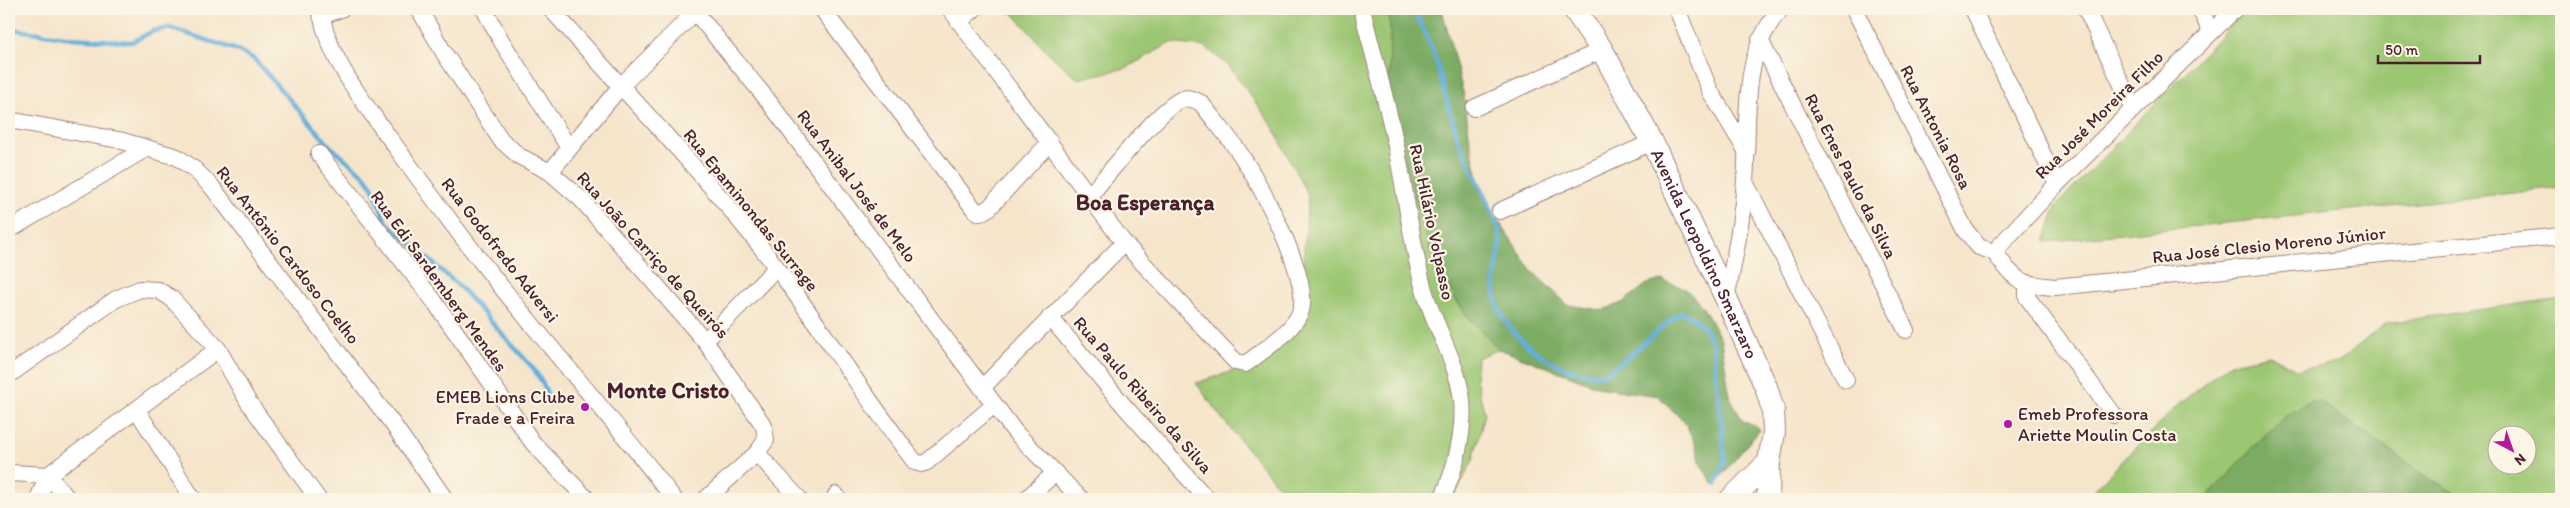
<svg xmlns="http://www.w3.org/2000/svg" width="2570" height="508" font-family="Itim,sans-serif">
  <rect width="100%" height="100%" fill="#fcf5e5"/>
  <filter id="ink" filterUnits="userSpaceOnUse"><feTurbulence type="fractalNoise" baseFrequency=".02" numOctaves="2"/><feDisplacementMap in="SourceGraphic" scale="10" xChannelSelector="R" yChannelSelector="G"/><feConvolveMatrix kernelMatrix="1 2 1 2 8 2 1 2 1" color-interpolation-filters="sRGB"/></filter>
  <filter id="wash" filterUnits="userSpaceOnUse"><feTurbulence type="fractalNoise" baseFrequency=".0096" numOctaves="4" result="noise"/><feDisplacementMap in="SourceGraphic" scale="20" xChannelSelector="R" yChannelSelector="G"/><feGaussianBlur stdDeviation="1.12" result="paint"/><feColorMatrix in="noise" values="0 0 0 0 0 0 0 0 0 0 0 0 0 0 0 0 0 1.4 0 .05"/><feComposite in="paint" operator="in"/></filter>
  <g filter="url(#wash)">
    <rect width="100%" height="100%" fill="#f5e5cb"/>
    <!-- green -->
    <g fill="#9bc672" stroke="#72724e" fill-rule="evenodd">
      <polygon points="1009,9 1387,9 1390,27 1389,107 1430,248 1456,300 1471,321 1499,349 1477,358 1476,379 1485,414 1473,460 1453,499 1289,499 1220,416 1196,383 1230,372 1260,358 1305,320 1303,266 1308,196 1272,125 1228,65 1205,47 1171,43 1126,68 1078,79 1050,55"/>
      <polygon points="2247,9 2561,9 2561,188 2045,242 2056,206"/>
      <path d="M 2561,298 L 2561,499 L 2465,499 L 2429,478 L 2320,402 L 2260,440 L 2206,499 L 2085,499 L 2179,404 L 2229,364 L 2269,355 L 2298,370 L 2338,362 L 2386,323 ZM 2498,436 L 2528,436 L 2528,466 L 2498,466 Z"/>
    </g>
    <!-- forest -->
    <g fill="#7cab64" stroke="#636548">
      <polygon points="1387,9 1442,9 1464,96 1470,141 1478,178 1496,217 1532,271 1568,305 1602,310 1622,303 1647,284 1662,280 1686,289 1702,306 1721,339 1730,397 1743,421 1760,429 1714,485 1701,465 1696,446 1686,424 1658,396 1602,388 1499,349 1471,321 1456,300 1430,249 1389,107 1390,27"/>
      <polygon points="2311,401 2320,402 2429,478 2465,499 2206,499 2260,440 2287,415"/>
    </g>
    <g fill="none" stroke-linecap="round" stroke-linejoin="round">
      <!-- stream -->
      <g stroke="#64aedc" stroke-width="4.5">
        <path d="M 1414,9 C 1420,25 1430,41 1435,57 C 1443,85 1449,113 1459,141 C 1471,170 1487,197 1498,227 C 1505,249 1492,272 1495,294 C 1500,336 1561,378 1602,374 C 1616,372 1663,323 1682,312 C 1698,319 1707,329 1713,345 L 1725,460 L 1716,484"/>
        <polyline points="9,26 18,30 72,38 132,42 153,31 169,28 237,50 254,59 330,146 364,175 372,186 386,222 459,286 533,368 542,382 548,396"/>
      </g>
    </g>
  </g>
  <g filter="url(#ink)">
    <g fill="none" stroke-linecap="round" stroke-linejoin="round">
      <defs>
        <g id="street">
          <path d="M 321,9 C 324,54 370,111 396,147 C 427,190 458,233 491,274 C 551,350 616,422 674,499"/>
          <polyline points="419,9 444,53 501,140 519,156 550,172 581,199 705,341 764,426 766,440 757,453 706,499"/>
          <polyline points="484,9 502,42 569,148"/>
          <path d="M 551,9 C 626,94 708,176 777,268 C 824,332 866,399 915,462 L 921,464 L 927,462 L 994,405"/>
          <polyline points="693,9 766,98 1015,432 1081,499"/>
          <polyline points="822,9 974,209 980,213 989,208 1050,142"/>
          <path d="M 950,9 L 1124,243 L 1236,362 L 1245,364 L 1251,360 C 1267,347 1291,333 1300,313 C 1314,282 1259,183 1241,155 C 1229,137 1214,120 1201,103 C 1195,100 1190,97 1183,99 C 1163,104 1107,176 1090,195"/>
          <path d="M 1362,9 C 1372,51 1385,94 1394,137 C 1405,186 1410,237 1423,286 C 1433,324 1457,360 1462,400 C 1465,431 1455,471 1442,499"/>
          <polyline points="1677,9 1710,91 1747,152"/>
          <polyline points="1854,9 1966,231 1979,247 1994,252"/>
          <polyline points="1973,9 2057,184"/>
          <polyline points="2086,9 2133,108"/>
          <polyline points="2200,9 2211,32"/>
          <polyline points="321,16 341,9"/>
          <polyline points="959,22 974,9"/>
          <polyline points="1760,40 1906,330"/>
          <polyline points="1474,108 1602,50"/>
          <polyline points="9,120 119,140 177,157 194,169 212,187 392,423 445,499"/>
          <polyline points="319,154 434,301 533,443 587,499"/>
          <polyline points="550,172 620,87 698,9"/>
          <polyline points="1745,182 1846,380"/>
          <polyline points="1500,211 1652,142"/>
          <polyline points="9,230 147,148"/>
          <path d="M 1994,252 C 2017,282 2018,284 2055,287 L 2561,236"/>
          <polyline points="1994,252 2057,184 2235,9"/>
          <polyline points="2027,285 2027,297 2114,415"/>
          <path d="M 1726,298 C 1735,259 1742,221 1745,181 C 1750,123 1738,56 1781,9"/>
          <polyline points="1050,317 1125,407 1207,499"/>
          <polyline points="705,341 776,268"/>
          <polyline points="9,375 116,299 140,289 158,290 171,298 218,349 249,403 318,499"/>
          <polyline points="982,388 1124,243"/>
          <polyline points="137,410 193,499"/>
          <polyline points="757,453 799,499"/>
          <polyline points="9,473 48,475"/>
          <polyline points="48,475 68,499"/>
          <polyline points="38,499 48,475 218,349"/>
          <polyline points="835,499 836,495"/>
          <polyline points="1026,499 1055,473"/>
        </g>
        <g id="secondary">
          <path id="s1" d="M 1574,9 L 1602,50 L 1652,142 L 1726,298 L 1766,387 L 1773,410 L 1774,432 L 1769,462 L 1768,499"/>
          <polyline points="1731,499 1769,462"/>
        </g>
      </defs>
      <!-- street casing -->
      <use href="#street" stroke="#a0827b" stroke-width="18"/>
      <!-- secondary casing -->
      <use href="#secondary" stroke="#a0827b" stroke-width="24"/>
      <!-- street -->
      <use href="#street" stroke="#fff" stroke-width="16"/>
      <!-- secondary -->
      <use href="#secondary" stroke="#fff" stroke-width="22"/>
    </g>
  </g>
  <!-- markers -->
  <g fill="#b5179e" stroke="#fcf5e5" stroke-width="2">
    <circle cx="585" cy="407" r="5"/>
    <circle cx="2008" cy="424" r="5"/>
  </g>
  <g text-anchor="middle" stroke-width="4.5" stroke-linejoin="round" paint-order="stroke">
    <!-- street labels -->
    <g font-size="18" fill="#4a1f2b" stroke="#fcf5e5">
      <text transform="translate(2099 115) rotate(-45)" y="6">Rua José Moreira Filho</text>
      <text transform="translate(1936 127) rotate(63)" y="6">Rua Antonia Rosa</text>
      <text transform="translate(1851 176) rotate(63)" y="6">Rua Enes Paulo da Silva</text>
      <text transform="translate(857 186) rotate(53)" y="6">Rua Anibal José de Melo</text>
      <text transform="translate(751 210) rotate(51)" y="6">Rua Epaminondas Surrage</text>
      <text transform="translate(1432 222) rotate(78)" y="6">Rua Hilário Volpasso</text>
      <text transform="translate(2269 245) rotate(-6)" y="6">Rua José Clesio Moreno Júnior</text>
      <text transform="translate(500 250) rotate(52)" y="6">Rua Godofredo Adversi</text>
      <text dy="6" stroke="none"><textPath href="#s1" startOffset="278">Avenida Leopoldino Smarzaro</textPath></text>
      <text transform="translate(288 255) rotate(52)" y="6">Rua Antônio Cardoso Coelho</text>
      <text transform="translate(653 255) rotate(48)" y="6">Rua João Carriço de Queirós</text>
      <text transform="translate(439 281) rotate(54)" y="6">Rua Edi Sardemberg Mendes</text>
      <text transform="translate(1143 395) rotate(49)" y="6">Rua Paulo Ribeiro da Silva</text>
    </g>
    <!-- poi labels -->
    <g font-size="18" fill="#4a1f2b" stroke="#fcf5e5" text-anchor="end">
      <text x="575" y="403">EMEB Lions Clube<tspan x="575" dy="21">Frade e a Freira</tspan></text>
      <text x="2018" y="420" text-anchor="start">Emeb Professora<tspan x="2018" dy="21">Ariette Moulin Costa</tspan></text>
    </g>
    <!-- district labels -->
    <g font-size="22" font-weight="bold" fill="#4a1f2b" stroke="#fcf5e5">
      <text x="1145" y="210">Boa Esperança</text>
      <text x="668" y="398">Monte Cristo</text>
    </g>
  </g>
  <!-- margin -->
  <rect width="2570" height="508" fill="none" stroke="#fcf5e5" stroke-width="30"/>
  <!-- north arrow -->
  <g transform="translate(2512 450) rotate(139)"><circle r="24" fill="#fcf5e5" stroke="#b59f9b"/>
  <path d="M0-4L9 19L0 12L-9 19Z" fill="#b5179e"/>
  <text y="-8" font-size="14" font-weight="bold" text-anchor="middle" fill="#4a1f2b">N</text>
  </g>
  <!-- scale -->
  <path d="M2378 55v8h102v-8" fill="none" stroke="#4a1f2b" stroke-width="2.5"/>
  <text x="2385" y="55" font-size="15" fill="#4a1f2b" stroke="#fcf5e5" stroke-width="4" paint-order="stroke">50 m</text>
</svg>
